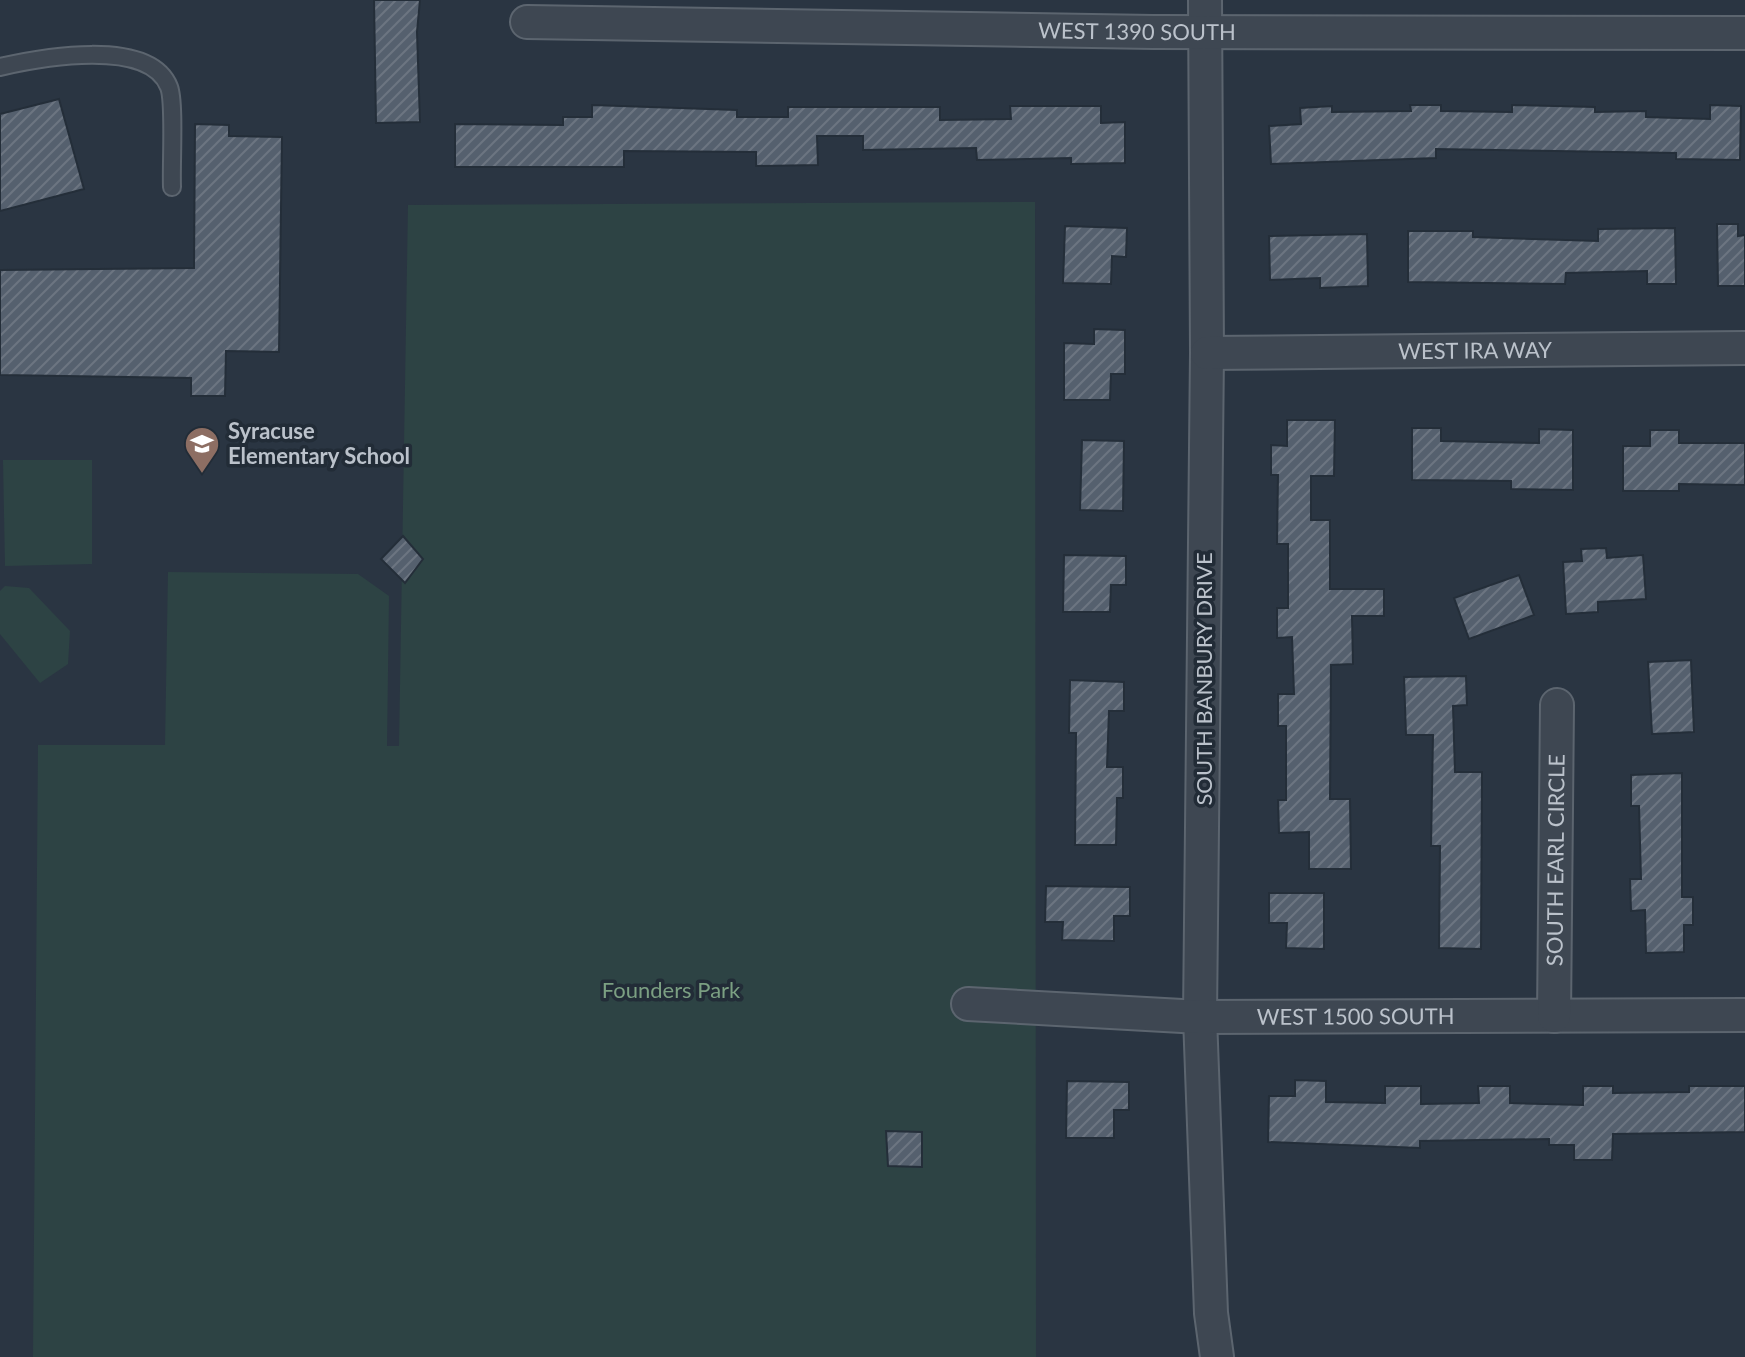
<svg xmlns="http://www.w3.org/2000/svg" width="1745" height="1357" font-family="Lato,sans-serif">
  <defs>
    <pattern id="building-hatch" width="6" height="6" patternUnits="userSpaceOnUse" patternTransform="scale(2)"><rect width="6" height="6" fill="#55606e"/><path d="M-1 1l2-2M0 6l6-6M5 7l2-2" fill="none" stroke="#6c7581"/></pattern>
  </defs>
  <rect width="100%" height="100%" fill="#2a3542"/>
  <!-- green -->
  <g fill="#2d4344">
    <polygon points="1035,202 1036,1357 33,1357 38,745 165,745 168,572 358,574 389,596 387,746 399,746 408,205"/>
    <polygon points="3,460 92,460 92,564 5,566"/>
    <polygon points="5,586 29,588 70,631 68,664 40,683 0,634 0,591"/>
  </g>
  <!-- building -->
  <g fill="url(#building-hatch)" stroke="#242e39" stroke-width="2">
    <polygon points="374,0 420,0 417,32 420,122 376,123"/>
    <polygon points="59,99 84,189 0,211 0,114"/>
    <polygon points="592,105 737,110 737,117 788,117 788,107 940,107 940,120 1011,119 1010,106 1101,106 1101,123 1125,122 1125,163 1071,164 1071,158 977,160 976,148 863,150 863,136 817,136 818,165 756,166 756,152 624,151 624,167 455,167 455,124 563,125 563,117 592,117"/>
    <polygon points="1410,105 1441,105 1441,111 1512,112 1512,105 1595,107 1595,112 1646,111 1646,117 1710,119 1710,105 1741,106 1740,160 1676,159 1676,153 1436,149 1436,158 1271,164 1269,126 1301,124 1300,108 1332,106 1332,112 1411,111"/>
    <polygon points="195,124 229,125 229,136 282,137 279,352 226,351 225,396 191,396 191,378 0,375 0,270 194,268"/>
    <polygon points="1717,224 1738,224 1738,236 1745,235 1745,286 1718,286"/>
    <polygon points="1065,226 1127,228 1126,257 1112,256 1111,284 1063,283"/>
    <polygon points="1675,228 1676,284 1647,284 1647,271 1566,273 1565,284 1408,282 1408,231 1473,231 1473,237 1598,241 1598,229"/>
    <polygon points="1367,234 1368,286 1320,288 1320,278 1270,280 1269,236"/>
    <polygon points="1094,329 1125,330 1125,374 1111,374 1110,400 1064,400 1064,343 1094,344"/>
    <polygon points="1287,420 1335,420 1334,476 1311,476 1311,520 1330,520 1330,589 1384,589 1384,616 1352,616 1353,664 1331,665 1330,799 1350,799 1351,869 1309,869 1309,832 1279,833 1278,800 1286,800 1286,726 1278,726 1278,694 1294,694 1292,637 1277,638 1277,608 1288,608 1288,544 1277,544 1278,475 1271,475 1271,445 1287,446"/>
    <polygon points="1412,428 1441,428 1441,441 1539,443 1539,429 1573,430 1573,490 1511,489 1511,481 1412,480"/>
    <polygon points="1650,430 1679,430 1679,443 1745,443 1745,485 1679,484 1679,491 1623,491 1623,446 1650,446"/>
    <polygon points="1082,440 1124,441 1123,511 1080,510"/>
    <polygon points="403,536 423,559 405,583 381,559"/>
    <polygon points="1606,548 1607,558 1643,555 1646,599 1598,602 1598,612 1566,614 1563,562 1582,561 1581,549"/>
    <polygon points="1064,555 1126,556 1126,585 1111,585 1110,612 1063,612"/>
    <polygon points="1519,575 1534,615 1469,639 1454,598"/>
    <polygon points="1691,660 1694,732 1652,734 1648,662"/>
    <polygon points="1466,676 1467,705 1453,706 1455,772 1482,772 1481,949 1439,948 1440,846 1431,846 1433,735 1406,735 1404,677"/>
    <polygon points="1070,680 1124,682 1124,711 1109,711 1107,767 1123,767 1123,798 1117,798 1116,845 1075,845 1076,733 1069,733"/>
    <polygon points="1682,773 1682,897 1693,897 1693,925 1684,925 1684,952 1646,953 1645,910 1631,911 1630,879 1641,879 1639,806 1631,806 1631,775"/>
    <polygon points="1046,886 1130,887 1130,916 1114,916 1114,941 1062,940 1063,922 1045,922"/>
    <polygon points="1269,893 1324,893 1324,949 1286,948 1287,923 1269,923"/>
    <polygon points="1295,1080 1326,1081 1326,1102 1385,1103 1385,1086 1421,1086 1421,1104 1479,1103 1478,1086 1510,1086 1510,1103 1583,1105 1583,1086 1613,1086 1613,1093 1689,1092 1689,1086 1745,1086 1745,1132 1613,1134 1612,1160 1574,1160 1574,1145 1549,1145 1549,1139 1420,1141 1420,1148 1268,1142 1269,1096 1295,1096"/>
    <polygon points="1067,1081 1129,1082 1129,1110 1114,1110 1114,1138 1066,1138"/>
    <polygon points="886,1131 922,1132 922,1167 888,1166"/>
  </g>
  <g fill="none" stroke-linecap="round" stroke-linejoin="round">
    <defs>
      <path id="lane" d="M 0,67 C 39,58 149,37 169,87 C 175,102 171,166 172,187"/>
      <g id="street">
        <polyline points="1205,0 1207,353 1200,1017 1211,1313 1217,1357"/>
        <path id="s1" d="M 527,22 L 1153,32 L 1745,33"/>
        <path id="s2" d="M 1207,353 L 1745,348"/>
        <path id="s3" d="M 968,1004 L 1200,1017 L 1745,1015"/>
        <path id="s4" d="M 1554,1016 L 1557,705"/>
      </g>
    </defs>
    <!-- lane casing -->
    <use href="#lane" stroke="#5c656f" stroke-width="20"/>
    <!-- street casing -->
    <use href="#street" stroke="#5c656f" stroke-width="36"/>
    <!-- lane -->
    <use href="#lane" stroke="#3e4752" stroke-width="16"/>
    <!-- street -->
    <use href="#street" stroke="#3e4752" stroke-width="32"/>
  </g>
  <!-- icons -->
  <defs>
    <symbol id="school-pin" viewBox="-11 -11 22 30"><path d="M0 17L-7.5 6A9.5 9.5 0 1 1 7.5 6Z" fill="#8d6e63" stroke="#222c37"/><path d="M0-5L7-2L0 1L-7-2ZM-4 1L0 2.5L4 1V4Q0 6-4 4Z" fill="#fff"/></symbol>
  </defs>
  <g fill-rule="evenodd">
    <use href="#school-pin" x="182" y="424" width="40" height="54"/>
  </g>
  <g text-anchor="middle" stroke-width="7" stroke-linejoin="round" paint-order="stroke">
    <!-- street labels -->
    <g font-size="22" fill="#bbc2cb" stroke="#222c37">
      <text dy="8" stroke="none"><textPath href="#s1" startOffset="610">WEST 1390 SOUTH</textPath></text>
      <text dy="8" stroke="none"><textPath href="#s2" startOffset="268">WEST IRA WAY</textPath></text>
      <text transform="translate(1204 679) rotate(-90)" y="8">SOUTH BANBURY DRIVE</text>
      <text dy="8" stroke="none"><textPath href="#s4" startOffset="156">SOUTH EARL CIRCLE</textPath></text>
      <text dy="8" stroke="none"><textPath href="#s3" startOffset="388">WEST 1500 SOUTH</textPath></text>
    </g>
    <!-- poi labels -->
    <g font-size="22" font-weight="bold" fill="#bbc2cb" stroke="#222c37" text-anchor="start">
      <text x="228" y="439">Syracuse<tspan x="228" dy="25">Elementary School</tspan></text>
    </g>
    <!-- park labels -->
    <g font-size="22" fill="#7b9f82" stroke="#222c37">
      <text x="671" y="998">Founders Park</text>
    </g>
  </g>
</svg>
